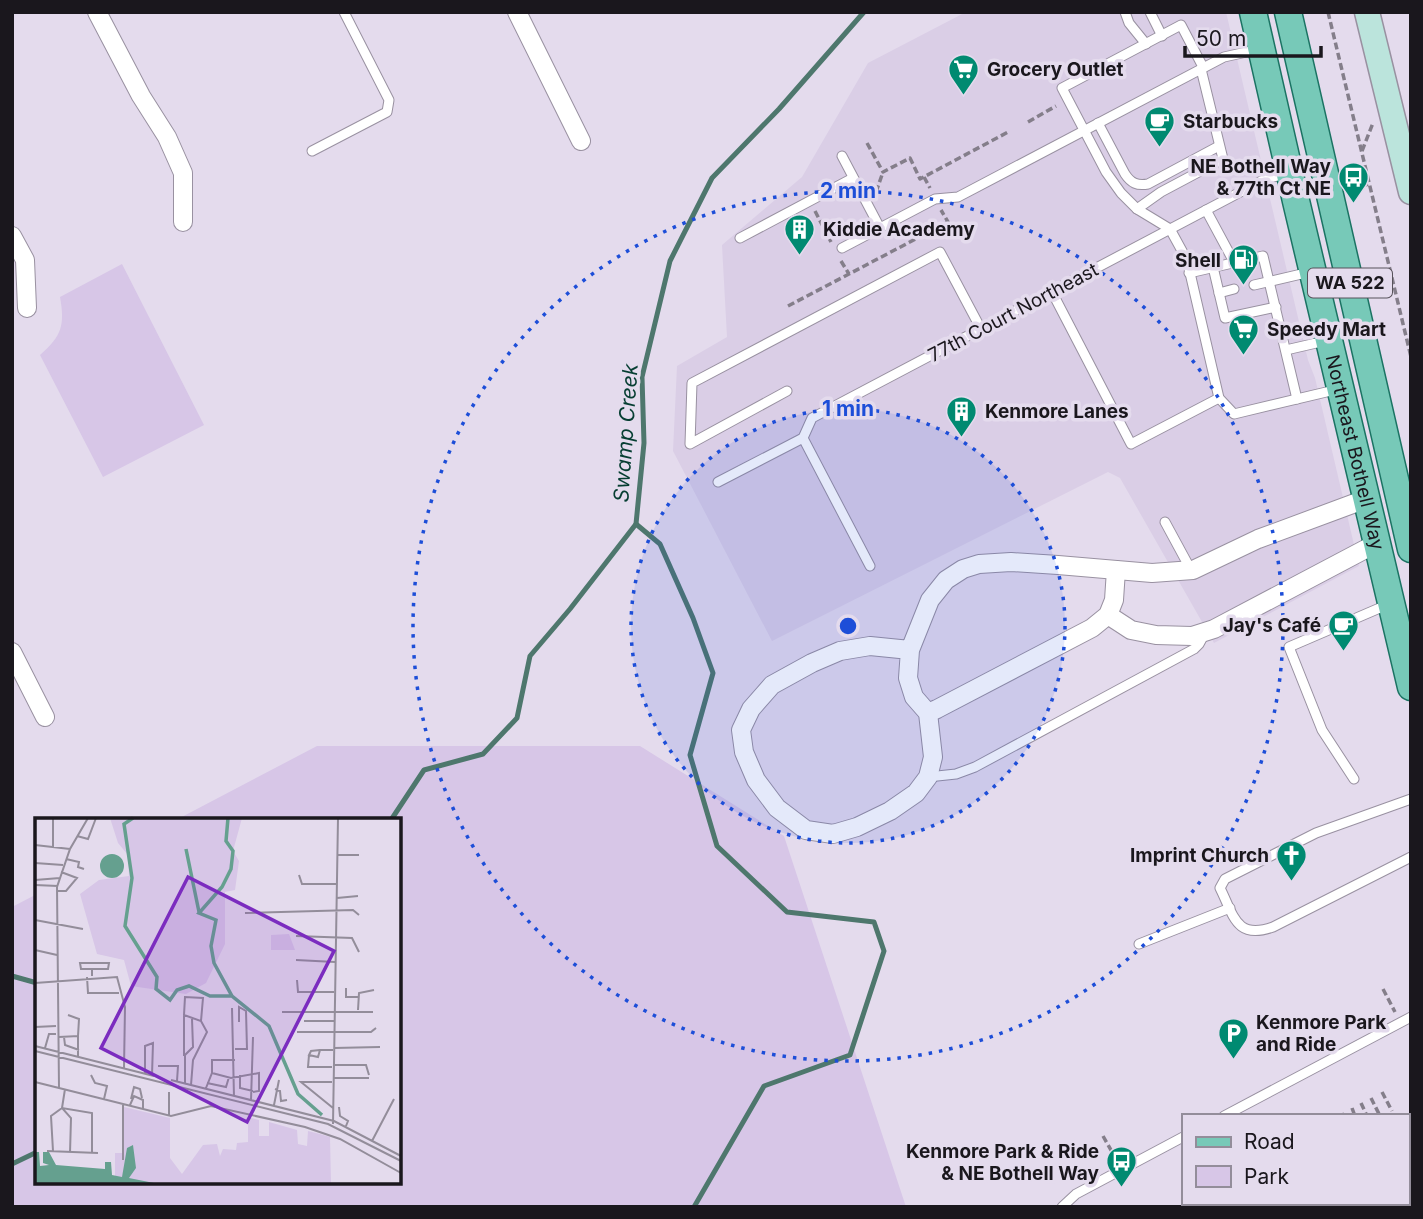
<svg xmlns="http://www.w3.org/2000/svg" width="1423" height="1219" font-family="Inter,sans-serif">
  <rect width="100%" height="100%" fill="#e4dbed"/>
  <!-- built -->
  <polygon fill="#dacee6" points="966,12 1226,12 1308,360 1315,378 1359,566 1214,643 1120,478 1108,472 772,641 673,451 677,366 727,337 722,245 802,177 868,63"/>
  <!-- green -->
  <g fill="#d7c6e7">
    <path d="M 122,264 L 204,425 L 103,477 L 40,355 C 62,336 65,325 60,297 Z"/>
    <polygon points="317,746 640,746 784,836 906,1207 12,1207 12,907 37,894 37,1182 399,1182 399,820 176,820"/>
  </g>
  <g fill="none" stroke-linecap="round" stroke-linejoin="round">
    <!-- stream -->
    <g stroke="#4e776d" stroke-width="5">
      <polyline points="636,524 660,544 693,618 713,673 690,755 717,846 787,912 874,922 884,951 850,1055 764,1086 694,1207"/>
      <polyline points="391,820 424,770 483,754 517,718 530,656 570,609 636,524 644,443 642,377 670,261 712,178 779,109 864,12"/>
      <polyline points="12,976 37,983"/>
      <polyline points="12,1164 37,1152"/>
    </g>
    <defs>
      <g id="lane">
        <polyline points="1125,12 1129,23 1146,44"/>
        <polyline points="1150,12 1162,36"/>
        <polyline points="1203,67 1181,25 1062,88 1106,172 1121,193 1137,209 1170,229 1187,260 1219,398 1234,414 1339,389"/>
        <path d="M 1098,123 L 1125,174 C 1131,183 1137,186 1148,184 L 1219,146"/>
        <polyline points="312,151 387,112 389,100 344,12"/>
        <polyline points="842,156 880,228"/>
        <polyline points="1137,209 1161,192 1223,159 1201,69"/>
        <polyline points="1206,210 1234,262"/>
        <polyline points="740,238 853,178"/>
        <polyline points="842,248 935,199 958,197 1224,57 1260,49"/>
        <polyline points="1213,267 1225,318 1276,307"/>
        <polyline points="1189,273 1263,256 1297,399"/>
        <polyline points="1254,285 1310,272"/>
        <polyline points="1052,292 1131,444 1219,398"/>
        <polyline points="1219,293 1234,289"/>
        <polyline points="1286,350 1325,341"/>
        <polyline points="787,391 690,444 692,383 940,252 981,329"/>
        <polyline points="803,438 870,566"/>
        <polyline points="718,482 803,438 812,418 1265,179 1322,165"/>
        <polyline points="1165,522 1191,570"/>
        <polyline points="928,777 956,774 975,767 1194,649 1199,644 1205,633"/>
        <polyline points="1354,779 1322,730 1289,647 1389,604"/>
        <path d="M 1411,799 L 1316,833 L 1225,879 L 1220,888 C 1234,916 1236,940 1273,927 L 1411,857"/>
        <polyline points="1139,944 1230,908"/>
        <polyline points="1224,1116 1411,1017"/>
        <polyline points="1062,1207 1076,1194 1183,1137"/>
      </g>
      <g id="street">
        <polyline points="97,12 141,96 167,137 183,173 183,222"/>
        <polyline points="517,12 581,141"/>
        <polyline points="12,236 25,260 27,308"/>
        <polyline points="1108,615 1131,630 1156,635 1192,636 1214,629 1377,543"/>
        <polyline points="910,650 870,646 840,651 812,663 772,685 751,709 741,730 744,752 756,780 777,808 806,830 833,834 857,827 890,811 916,793 928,777 933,757 928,713 914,697 908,678 910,650 930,600 946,580 963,569 979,564 1011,562 1058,565 1152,573 1193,570 1258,539 1366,499"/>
        <polyline points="12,652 45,717"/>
        <polyline points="928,713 937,709 1092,628 1108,615 1114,600 1116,570"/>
      </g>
      <polyline id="secondary" points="1367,12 1411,192"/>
      <g id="primary">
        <path id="s1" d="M 1253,12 L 1296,201 L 1411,687"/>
        <polyline points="1288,12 1411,549"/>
      </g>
    </defs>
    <!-- lane casing -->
    <use href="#lane" stroke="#9991a1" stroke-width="11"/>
    <!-- street casing -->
    <use href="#street" stroke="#9991a1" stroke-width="20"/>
    <!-- secondary casing -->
    <use href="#secondary" stroke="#9991a1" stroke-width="27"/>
    <!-- primary casing -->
    <use href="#primary" stroke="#1b7363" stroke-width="29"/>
    <!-- path -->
    <g stroke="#847e8a" stroke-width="3.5" stroke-dasharray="7 3.5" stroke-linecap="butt">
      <polyline points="1209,12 1209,14"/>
      <polyline points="1328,12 1411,357"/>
      <polyline points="1028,122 1056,106"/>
      <polyline points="867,143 883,172 910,158 920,179 1010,131"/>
      <polyline points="1362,151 1373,123"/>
      <polyline points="924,177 930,188"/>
      <polyline points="1351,188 1369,184"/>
      <polyline points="876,192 883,172"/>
      <polyline points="815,211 831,242"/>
      <polyline points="841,261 849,274"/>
      <polyline points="788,306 948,222 941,210"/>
      <polyline points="1383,989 1395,1012"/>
      <polyline points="1382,1092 1392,1111"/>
      <polyline points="1371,1098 1380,1116"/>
      <polyline points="1361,1103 1367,1116"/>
      <polyline points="1352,1108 1355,1116"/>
      <polyline points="1342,1113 1343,1116"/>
      <polyline points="1103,1136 1116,1159"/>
      <polyline points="1318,1203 1320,1207"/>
    </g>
    <!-- lane -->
    <use href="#lane" stroke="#fff" stroke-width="9"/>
    <!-- street -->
    <use href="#street" stroke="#fff" stroke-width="18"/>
    <!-- secondary -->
    <use href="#secondary" stroke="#bbe4dc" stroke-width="24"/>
    <!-- primary -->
    <use href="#primary" stroke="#77c9b8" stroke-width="26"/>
  </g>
  <!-- distance rings -->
  <circle cx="848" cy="626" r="217" fill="#1d4ed8" fill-opacity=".12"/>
  <g fill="none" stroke="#1d4ed8" stroke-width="3.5" stroke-dasharray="3.5 7">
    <circle cx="848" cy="626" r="217"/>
    <circle cx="848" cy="626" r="435"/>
  </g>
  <!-- icons -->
  <defs>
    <symbol id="supermarket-pin" viewBox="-11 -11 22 30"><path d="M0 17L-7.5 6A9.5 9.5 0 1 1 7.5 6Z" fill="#008a71" stroke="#e4dbed"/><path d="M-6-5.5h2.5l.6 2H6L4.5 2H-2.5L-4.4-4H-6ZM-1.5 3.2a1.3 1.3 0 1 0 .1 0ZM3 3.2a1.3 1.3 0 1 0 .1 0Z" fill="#fff"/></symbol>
    <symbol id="cafe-pin" viewBox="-11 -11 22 30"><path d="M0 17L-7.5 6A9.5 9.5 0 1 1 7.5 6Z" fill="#008a71" stroke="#e4dbed"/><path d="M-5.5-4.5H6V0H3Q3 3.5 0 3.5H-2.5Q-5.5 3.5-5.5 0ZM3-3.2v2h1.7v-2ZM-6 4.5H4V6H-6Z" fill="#fff"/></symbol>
    <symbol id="bus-pin" viewBox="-11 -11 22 30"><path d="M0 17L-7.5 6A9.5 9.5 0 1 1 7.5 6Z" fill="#008a71" stroke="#e4dbed"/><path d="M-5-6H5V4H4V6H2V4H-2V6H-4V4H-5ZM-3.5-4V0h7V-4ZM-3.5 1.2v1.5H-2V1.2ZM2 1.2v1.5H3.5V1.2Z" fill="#fff"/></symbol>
    <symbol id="building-pin" viewBox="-11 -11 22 30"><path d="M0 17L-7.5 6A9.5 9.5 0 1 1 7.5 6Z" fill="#008a71" stroke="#e4dbed"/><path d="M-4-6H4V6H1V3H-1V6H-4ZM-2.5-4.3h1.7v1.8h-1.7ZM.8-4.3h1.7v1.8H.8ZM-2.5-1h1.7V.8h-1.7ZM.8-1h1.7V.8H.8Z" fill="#fff"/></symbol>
    <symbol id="fuel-pin" viewBox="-11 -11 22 30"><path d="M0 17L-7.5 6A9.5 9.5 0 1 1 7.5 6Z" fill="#008a71" stroke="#e4dbed"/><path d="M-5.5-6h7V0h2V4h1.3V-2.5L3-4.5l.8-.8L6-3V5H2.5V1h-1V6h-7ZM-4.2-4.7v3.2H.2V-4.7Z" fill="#fff"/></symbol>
    <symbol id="church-pin" viewBox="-11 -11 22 30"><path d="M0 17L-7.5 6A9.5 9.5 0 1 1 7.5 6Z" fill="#008a71" stroke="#e4dbed"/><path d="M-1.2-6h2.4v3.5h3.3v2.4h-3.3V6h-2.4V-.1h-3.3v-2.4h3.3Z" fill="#fff"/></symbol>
    <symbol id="parking-pin" viewBox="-11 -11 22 30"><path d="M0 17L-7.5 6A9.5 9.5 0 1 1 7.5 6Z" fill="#008a71" stroke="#e4dbed"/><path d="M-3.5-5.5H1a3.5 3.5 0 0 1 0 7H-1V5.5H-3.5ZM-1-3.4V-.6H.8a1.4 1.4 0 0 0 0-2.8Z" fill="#fff"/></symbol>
  </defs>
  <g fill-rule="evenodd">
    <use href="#supermarket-pin" x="946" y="52" width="35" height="47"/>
    <use href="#cafe-pin" x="1142" y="104" width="35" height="47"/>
    <use href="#bus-pin" x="1336" y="160" width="35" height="47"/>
    <use href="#building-pin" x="782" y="212" width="35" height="47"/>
    <use href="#fuel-pin" x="1226" y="242" width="35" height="47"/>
    <use href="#supermarket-pin" x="1226" y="312" width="35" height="47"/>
    <use href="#building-pin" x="944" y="394" width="35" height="47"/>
    <use href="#cafe-pin" x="1326" y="608" width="35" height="47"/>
    <use href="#church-pin" x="1274" y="838" width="35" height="47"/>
    <use href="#parking-pin" x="1216" y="1016" width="35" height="47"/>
    <use href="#bus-pin" x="1104" y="1144" width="35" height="47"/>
  </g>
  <g text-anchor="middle" stroke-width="7" stroke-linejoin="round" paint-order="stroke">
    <!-- shield labels -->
    <rect fill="#e4dbed" stroke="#57525b" stroke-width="2" x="1308" y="268.5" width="84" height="29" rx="5"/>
    <g font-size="18" font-weight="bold" fill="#1a171d">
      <text x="1350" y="289">WA 522</text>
    </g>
    <!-- poi labels -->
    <g font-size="19" font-weight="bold" fill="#1a171d" stroke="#e4dbed" text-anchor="start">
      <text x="987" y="76">Grocery Outlet</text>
      <text x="1183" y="128">Starbucks</text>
      <text x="1331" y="173" text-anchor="end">NE Bothell Way<tspan x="1331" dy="22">&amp; 77th Ct NE</tspan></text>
      <text x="823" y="236">Kiddie Academy</text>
      <text x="1221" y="267" text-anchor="end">Shell</text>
      <text x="1267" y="336">Speedy Mart</text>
      <text x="985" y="418">Kenmore Lanes</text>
      <text x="1321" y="632" text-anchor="end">Jay's Café</text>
      <text x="1269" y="862" text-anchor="end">Imprint Church</text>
      <text x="1256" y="1029">Kenmore Park<tspan x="1256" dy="22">and Ride</tspan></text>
      <text x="1099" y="1158" text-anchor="end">Kenmore Park &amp; Ride<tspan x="1099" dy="22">&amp; NE Bothell Way</tspan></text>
    </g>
    <!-- street labels -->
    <g font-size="19" fill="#1a171d" stroke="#e4dbed">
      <text transform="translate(1013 312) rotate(-28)" y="7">77th Court Northeast</text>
      <text dy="7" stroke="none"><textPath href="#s1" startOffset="452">Northeast Bothell Way</textPath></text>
    </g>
    <!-- water labels -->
    <g font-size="21" font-style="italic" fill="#063e32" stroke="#e4dbed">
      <text transform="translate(626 433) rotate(-86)" y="7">Swamp Creek</text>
    </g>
  </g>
  <!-- overview -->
  <g transform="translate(35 818)">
    <rect width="366" height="366" fill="#e4dbed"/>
    <path d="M 75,0 L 207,0 L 198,33 L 204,43 L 200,72 L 190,74 L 190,126 L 171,165 L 151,176 L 96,168 L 89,142 L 62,136 L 45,76 L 64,62 L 94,58 L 93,37 L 83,25 ZM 254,116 L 260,132 L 236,132 L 236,117 ZM 89,289 L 135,300 L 135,340 L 147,356 L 168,327 L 182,326 L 185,338 L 188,331 L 201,332 L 202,325 L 213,324 L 213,299 L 224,302 L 224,318 L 234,318 L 234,304 L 262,312 L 263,326 L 272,328 L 273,313 L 285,316 L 295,319 L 296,366 L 84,366 L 80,358 L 80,335 L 88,335 Z" fill="#d7c6e7"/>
    <path d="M65 48a12 12 0 1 1 24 0a12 12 0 1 1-24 0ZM 98,327 L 101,350 L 94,360 L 124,366 L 0,366 L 0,334 L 4,334 L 5,348 L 14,347 L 8,345 L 8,334 L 14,334 L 21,347 L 70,351 L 70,344 L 76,344 L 77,357 L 87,359 L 92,330 Z" fill="#65a08f"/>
    <path fill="none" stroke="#65a08f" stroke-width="3.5" d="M 98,0 L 89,6 L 97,60 L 90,108 L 122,159 L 121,171 L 135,182 L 142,172 L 154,168 L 175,178 L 197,178M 193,0 L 191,23 L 198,33 L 196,51 L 187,69 L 164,95 L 181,102 L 176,128 L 179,145 L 197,178 L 234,208 L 263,276 L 287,297M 151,31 L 164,94"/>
    <path fill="none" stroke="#938d9a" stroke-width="2" d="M 42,18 L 53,21 L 61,0M 0,27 L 35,31M 18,29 L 18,0M 302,37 L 324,37M 31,41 L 44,44 L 43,49 L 49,51M 0,45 L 28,47M 264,57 L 267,66 L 301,66M 0,62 L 25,60M 0,67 L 23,68M 22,73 L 31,73 L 42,60 L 26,54M 302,80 L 323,78M 210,95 L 318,92 L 324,97M 0,102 L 48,111M 261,118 L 317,120 L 324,134M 0,132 L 22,137M 261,142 L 300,144M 57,151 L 73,151 L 74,145 L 45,145 L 46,151 L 57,151 L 57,158M 52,159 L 53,175 L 84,175M 262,162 L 263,174 L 299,174M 0,165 L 82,159 L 90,189 L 89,250M 311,170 L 311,179 L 323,179M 197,190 L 199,279M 323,192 L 324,175 L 339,172M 247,194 L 338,194M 33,197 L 44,201 L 43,218M 269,203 L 299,203M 0,209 L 21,208M 262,214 L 336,214 L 341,210 L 337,213M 24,219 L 43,218 L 43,238M 29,219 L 30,227 L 44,232M 0,228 L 119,258M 10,230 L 14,216 L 21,216M 299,230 L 345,229M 200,231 L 212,231 L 211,193 L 204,189 L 204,204M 285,232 L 283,239 L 274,237 L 276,233 L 285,232 L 298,232M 0,233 L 293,306 L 366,343M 274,237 L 273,249 L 297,249M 149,238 L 149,197M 298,247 L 331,247 L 334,257M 123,248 L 143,248 L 142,263M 110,255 L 110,228 L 118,225 L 117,257M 177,255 L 177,242 L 200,242M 56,257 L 60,265 L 72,268 L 69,281M 205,257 L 205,270 L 218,273M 298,260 L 334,260M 136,262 L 299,303 L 366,338M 0,264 L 136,298 L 176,288 L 270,309 L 305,321 L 366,355M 297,264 L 266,264 L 298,290M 150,265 L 150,237 L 158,229 L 157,201M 172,265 L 191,269 L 194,259M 156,267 L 158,242 L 172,214 L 166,203 L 149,197 L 150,179 L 168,180 L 166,203M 24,270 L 22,69 L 35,31 L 53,0M 171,270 L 177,255 L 196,260 L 224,255 L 224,273 L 218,274M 30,271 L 27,290 L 36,300 L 35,335M 240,271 L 245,273 L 246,283 L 252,282M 96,281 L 99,269 L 105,271 L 107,280M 216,282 L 218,219M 88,286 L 88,342M 95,287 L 99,278 L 108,282 L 108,291M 239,287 L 244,262M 304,289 L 305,298 L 313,303 L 311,308M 134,297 L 134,274M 298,306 L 303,0M 337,323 L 359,281M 12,333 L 63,335M 18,333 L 16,298 L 27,290 L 57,295 L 57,335"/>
    <path fill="#7b2cbf" fill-opacity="0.15" stroke="#7b2cbf" stroke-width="3.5" d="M 153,59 L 299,133 L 212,304 L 66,230 Z"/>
    <rect width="366" height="366" fill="none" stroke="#1a171d" stroke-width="3.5"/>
  </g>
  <circle cx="848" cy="626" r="10" fill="#1d4ed8" stroke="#e4dbed" stroke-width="3.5"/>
  <g font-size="21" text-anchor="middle" font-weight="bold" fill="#1d4ed8" stroke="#e4dbed" stroke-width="7" stroke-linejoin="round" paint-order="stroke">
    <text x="848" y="198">2 min</text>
    <text x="848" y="416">1 min</text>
  </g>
  <!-- border -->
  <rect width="1423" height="1219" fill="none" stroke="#1a171d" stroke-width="28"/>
  <!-- legend -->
  <rect x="1182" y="1114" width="228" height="91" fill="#e4dbed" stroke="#938d9a" stroke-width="2"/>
  <rect x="1196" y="1137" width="35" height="10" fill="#77c9b8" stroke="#938d9a" stroke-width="2"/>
  <text x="1244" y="1149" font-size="21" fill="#1a171d">Road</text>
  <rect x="1196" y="1166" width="35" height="21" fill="#d7c6e7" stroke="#938d9a" stroke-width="2"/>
  <text x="1244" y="1184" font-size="21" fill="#1a171d">Park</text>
  <!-- scale -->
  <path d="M1185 46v10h136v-10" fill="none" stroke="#1a171d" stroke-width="3.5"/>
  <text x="1196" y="46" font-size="21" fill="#1a171d" stroke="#e4dbed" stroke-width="5" paint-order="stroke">50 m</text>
</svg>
